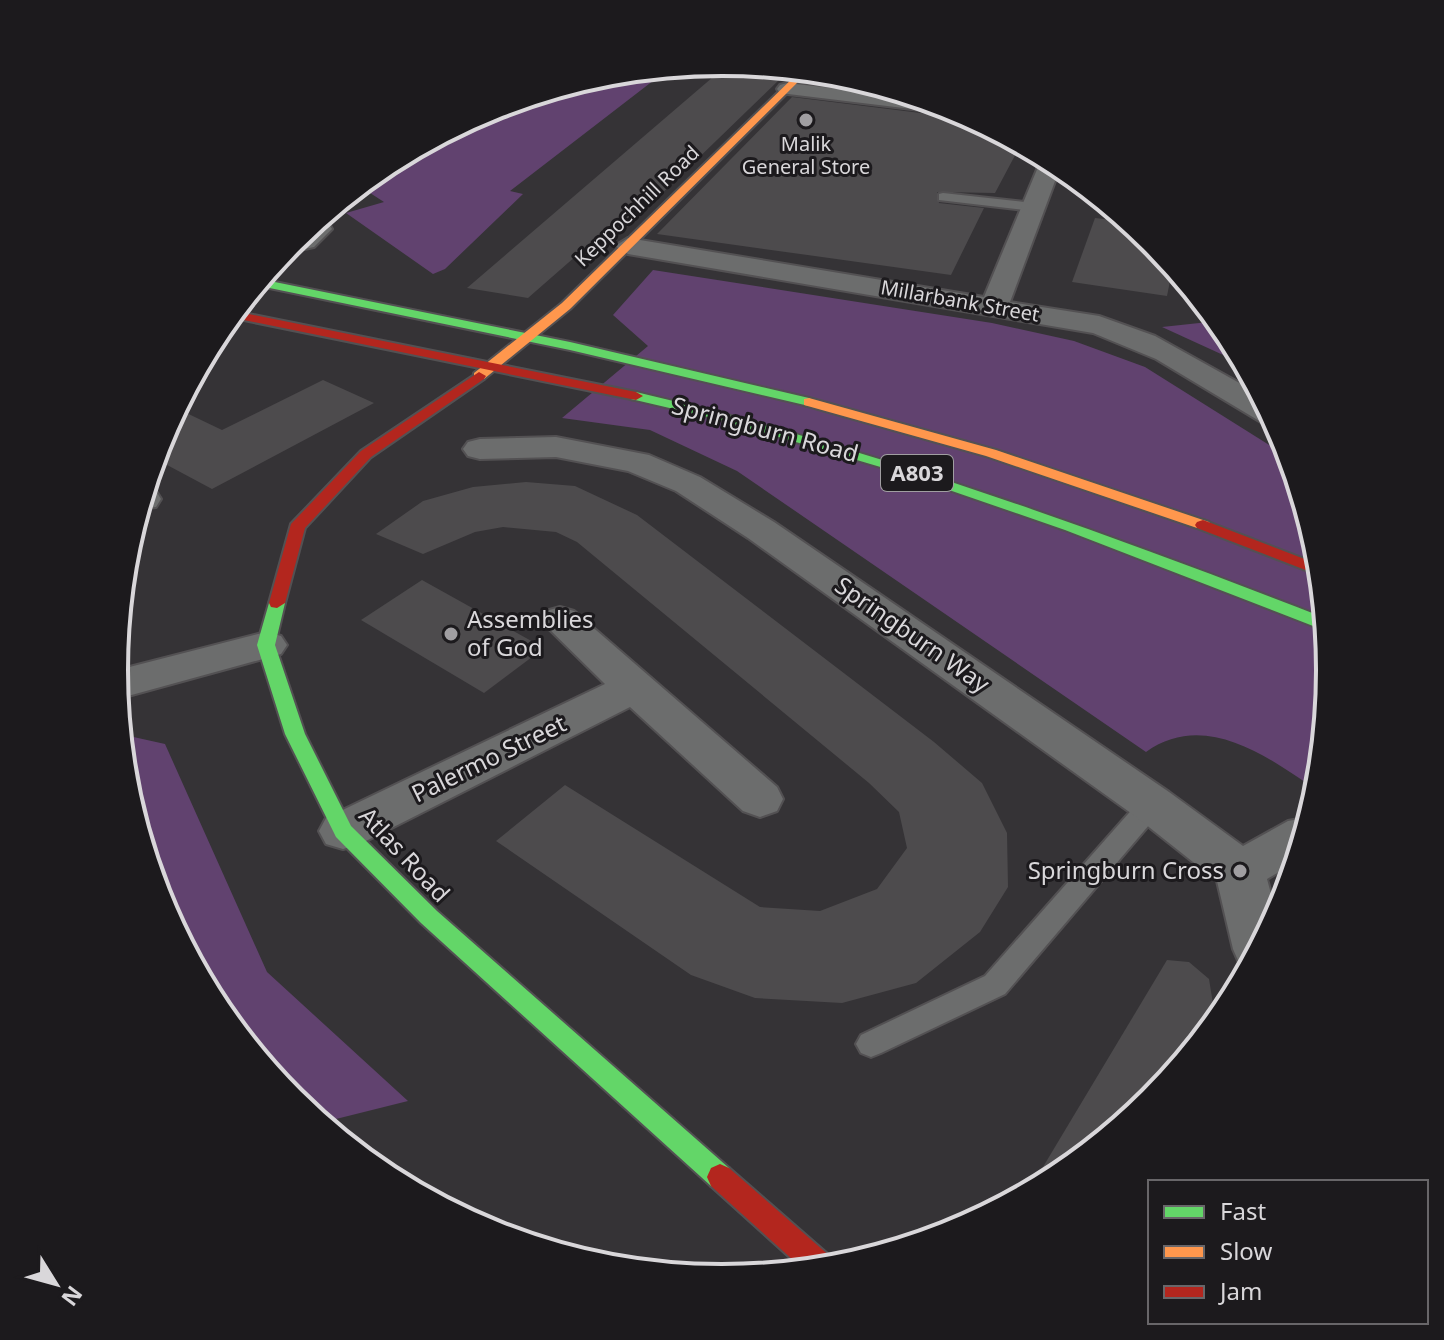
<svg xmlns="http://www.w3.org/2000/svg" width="1444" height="1340" font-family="'Noto Sans',sans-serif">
  <rect width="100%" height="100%" fill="#353336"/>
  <!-- green -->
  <g fill="#61426f">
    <path d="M 671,67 L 510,191 L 523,194 L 445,269 L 433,274 L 346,213 L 384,202 L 367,191 L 344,197 C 418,137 509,94 603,74 C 625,69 648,69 671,67 Z"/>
    <path d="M 653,270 L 992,323 L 1074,341 L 1145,367 L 1290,458 L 1318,552 L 1330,670 L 1320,774 L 1305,782 C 1258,750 1200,713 1146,752 L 737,471 L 650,430 L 562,418 L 648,346 L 613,315 Z"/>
    <polygon points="1218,321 1245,365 1162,327"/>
    <path d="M 120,734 L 165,744 L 267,972 L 408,1101 L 320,1123 C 206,1029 135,880 120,734 Z"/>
  </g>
  <!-- building -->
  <g fill="#4d4b4d">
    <polygon points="720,71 781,78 624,230 608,228 528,298 467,288"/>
    <polygon points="835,73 841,74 889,88 887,91 807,82 826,83"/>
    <polygon points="792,97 977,120 1021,144 995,193 937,192 939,203 984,208 951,275 657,234"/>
    <polygon points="1095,218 1130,222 1152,240 1173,266 1167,296 1072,282"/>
    <polygon points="323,380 374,403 212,489 154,458 176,408 222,430"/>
    <polygon points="526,482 575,486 637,515 934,742 982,783 1007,833 1008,887 980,932 916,983 842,1003 755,998 691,975 496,841 565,785 760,907 820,911 877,889 907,848 899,812 869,783 577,542 556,532 503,527 475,532 423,554 376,534 423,501 473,487"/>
    <polygon points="422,580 544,648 484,693 361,620"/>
    <polygon points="1167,960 1189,962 1209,979 1216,1022 1152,1100 1059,1176 1028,1192"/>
  </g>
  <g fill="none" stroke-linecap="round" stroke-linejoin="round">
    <defs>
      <g id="lane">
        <polygon points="943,193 1033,203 1039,207 1033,211 939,200 939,194"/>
        <polygon points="1152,795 1161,797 1164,804 1161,811 1005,994 881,1053 871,1057 861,1053 856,1044 861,1035 985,976 1143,797"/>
      </g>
      <g id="street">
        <polygon points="787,83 921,98 961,112 953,114 780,93 777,89 780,85"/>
        <polygon points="1043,155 1061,165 1010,302 1099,316 1155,336 1261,395 1276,424 1261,422 1156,359 1093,333 628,254 615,246 628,238 984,297"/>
        <polygon points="324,216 332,229 314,247 280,254 292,240"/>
        <polygon points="556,437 649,455 700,477 774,522 1169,792 1243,846 1288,821 1310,817 1296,862 1267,879 1277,916 1249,968 1240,965 1233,949 1217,881 1135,816 748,538 676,491 628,471 556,457 480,459 468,456 463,449 468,442 480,439"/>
        <polygon points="145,489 156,491 161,499 156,507 139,509"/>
        <polygon points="560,607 574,611 777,787 783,799 777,811 760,817 743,811 630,707 360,844 343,849 326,844 319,831 326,818 605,684 540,620 546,611"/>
        <polygon points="266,632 281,636 287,645 281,654 117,699 114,671"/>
      </g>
      <g id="fast">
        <polygon points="260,279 570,342 809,398 816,402 809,406 570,350 255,285"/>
        <path d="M 636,392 C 872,448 1099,530 1325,618 L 1326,631 L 1065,530 L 894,471 L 721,420 L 631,399 L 631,393 Z"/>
        <polygon points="277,598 285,603 275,645 305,734 351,826 437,911 729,1168 733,1177 729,1186 720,1190 711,1186 421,923 336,837 285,734 257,645 269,603"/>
      </g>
      <g id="slow">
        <polygon points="801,70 809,71 570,309 484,379 474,379 474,373 562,303"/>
        <polygon points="809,398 996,450 1209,522 1211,525 1209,528 1197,528 986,456 804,405 804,399"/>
      </g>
      <g id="jam">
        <polygon points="234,311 636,392 643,396 636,400 229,317"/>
        <polygon points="479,372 486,376 484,379 371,457 305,528 285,603 277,608 271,607 269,603 291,524 361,451"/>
        <polygon points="1203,520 1320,565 1321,576 1197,528 1195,525 1197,522"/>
        <polygon points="720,1164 729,1168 832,1258 835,1267 804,1270 711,1186 707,1177 711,1168"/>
      </g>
    </defs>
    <!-- lane casing -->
    <use href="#lane" stroke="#535153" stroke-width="4"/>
    <!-- street casing -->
    <use href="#street" stroke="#535153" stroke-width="4"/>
    <!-- fast casing -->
    <use href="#fast" stroke="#535153" stroke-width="4"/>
    <!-- slow casing -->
    <use href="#slow" stroke="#535153" stroke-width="4"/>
    <!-- jam casing -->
    <use href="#jam" stroke="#535153" stroke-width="4"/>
    <!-- lane -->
    <use href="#lane" fill="#6c6d6d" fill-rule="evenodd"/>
    <!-- street -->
    <use href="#street" fill="#6c6d6d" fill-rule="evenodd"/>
    <!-- fast -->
    <use href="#fast" fill="#63d668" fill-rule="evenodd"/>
    <!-- slow -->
    <use href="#slow" fill="#ff974d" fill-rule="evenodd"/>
    <!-- jam -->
    <use href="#jam" fill="#b3261e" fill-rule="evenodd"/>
  </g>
  <!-- markers -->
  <g fill="#a09ea1" stroke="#1c1a1d" stroke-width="3">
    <circle cx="806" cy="120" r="8"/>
    <circle cx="451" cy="634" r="8"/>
    <circle cx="1240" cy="871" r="8"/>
  </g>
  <g text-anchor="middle" stroke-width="6" stroke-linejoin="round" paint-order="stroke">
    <!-- far-poi labels -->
    <g font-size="20" fill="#d9d7da" stroke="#1c1a1d">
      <text x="806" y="151">Malik<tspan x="806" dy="23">General Store</tspan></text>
    </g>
    <!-- far-street labels -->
    <g font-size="20" fill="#d9d7da" stroke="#1c1a1d">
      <text transform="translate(637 206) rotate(-44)" y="7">Keppochhill Road</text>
      <text transform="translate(960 301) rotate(10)" y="7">Millarbank Street</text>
    </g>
    <!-- shield labels -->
    <rect fill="#1c1a1d" stroke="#a09ea1" stroke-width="2" x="881" y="455" width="72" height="36" rx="6"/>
    <g font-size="22" font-weight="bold" fill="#d9d7da">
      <text x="917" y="481">A803</text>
    </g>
    <!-- street labels -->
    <g font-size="24" fill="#d9d7da" stroke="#1c1a1d">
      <text transform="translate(765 430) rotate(15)" y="8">Springburn Road</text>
      <text transform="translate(912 635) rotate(35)" y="8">Springburn Way</text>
      <text transform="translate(489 759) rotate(-26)" y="8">Palermo Street</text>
      <text transform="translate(404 855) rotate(47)" y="8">Atlas Road</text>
    </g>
    <!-- poi labels -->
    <g font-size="24" fill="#d9d7da" stroke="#1c1a1d" text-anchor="start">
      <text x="467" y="628">Assemblies<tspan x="467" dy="28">of God</tspan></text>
      <text x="1224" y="879" text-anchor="end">Springburn Cross</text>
    </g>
  </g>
  <!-- crop -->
  <path d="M0 0H1444V1340H0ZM128 670a594 594 0 1 1 1188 0a594 594 0 1 1-1188 0Z" fill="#1c1a1d" fill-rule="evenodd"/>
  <path fill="none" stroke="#d9d7da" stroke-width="4" d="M128 670a594 594 0 1 1 1188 0a594 594 0 1 1-1188 0Z"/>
  <!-- legend -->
  <rect x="1148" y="1180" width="280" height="144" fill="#1c1a1d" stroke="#686669" stroke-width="2"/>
  <rect x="1164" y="1206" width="40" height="12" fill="#63d668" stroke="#686669" stroke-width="2"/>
  <text x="1220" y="1220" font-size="24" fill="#d9d7da">Fast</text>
  <rect x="1164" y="1246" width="40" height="12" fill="#ff974d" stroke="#686669" stroke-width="2"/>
  <text x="1220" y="1260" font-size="24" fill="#d9d7da">Slow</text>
  <rect x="1164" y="1286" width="40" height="12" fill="#b3261e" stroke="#686669" stroke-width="2"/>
  <text x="1220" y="1300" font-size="24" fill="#d9d7da">Jam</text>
  <!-- north arrow -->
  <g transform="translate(56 1284) rotate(127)" stroke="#1c1a1d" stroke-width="6" paint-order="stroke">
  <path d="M0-6L14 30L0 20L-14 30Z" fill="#d9d7da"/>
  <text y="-12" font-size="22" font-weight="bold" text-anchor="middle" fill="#d9d7da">N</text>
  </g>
</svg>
